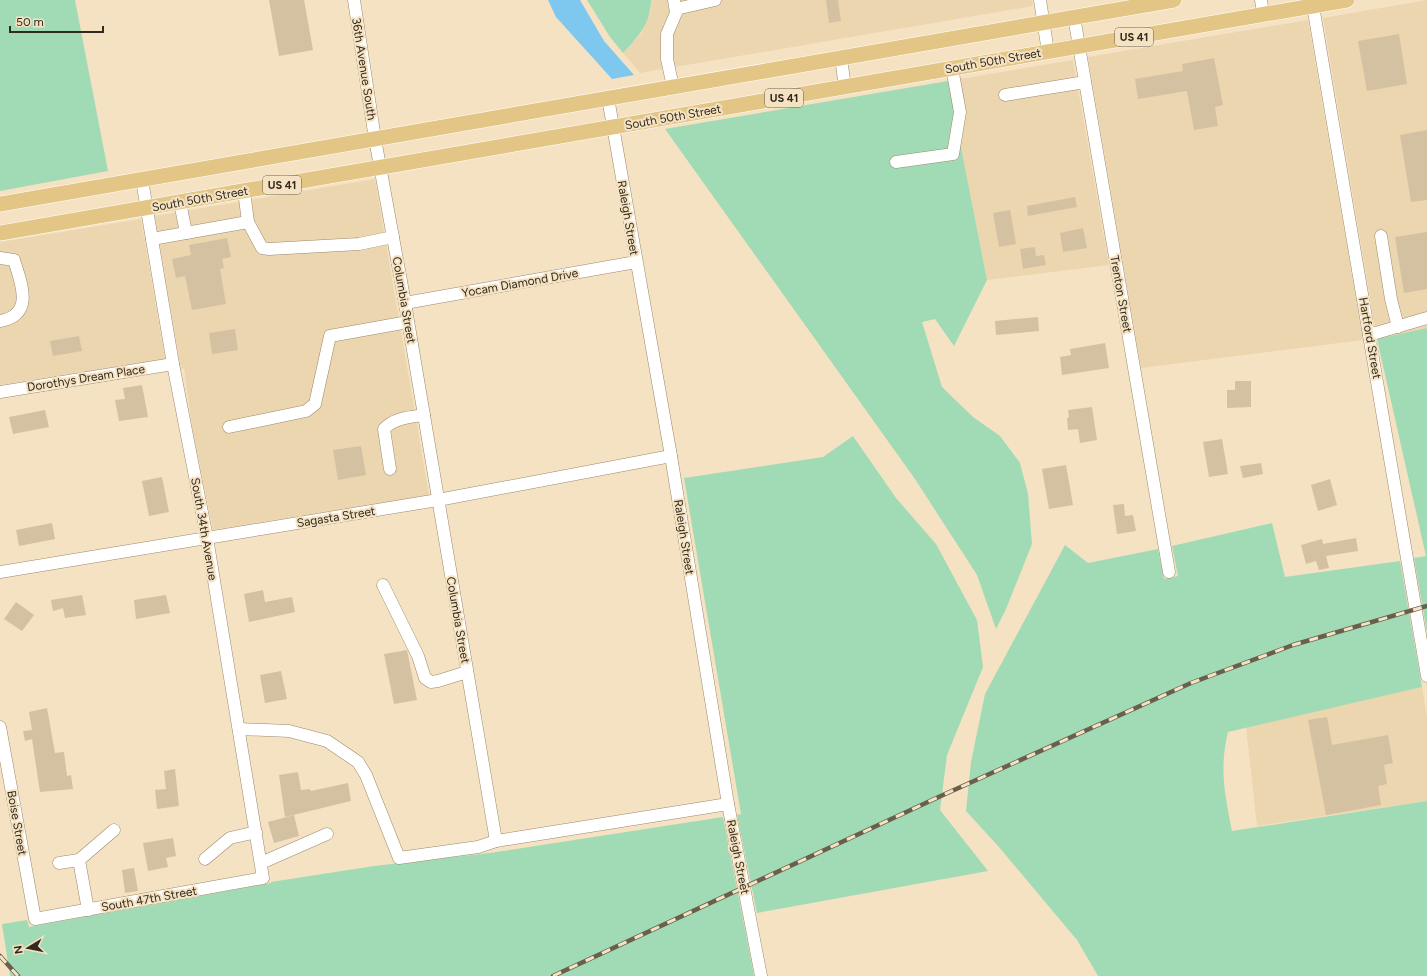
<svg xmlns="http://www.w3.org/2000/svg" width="1427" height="976" font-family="Figtree,sans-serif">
  <rect width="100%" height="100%" fill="#f5e2c2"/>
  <!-- built -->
  <g fill="#ecd6b0">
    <polygon points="651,0 1032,0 1033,6 640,73 623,53 641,34 651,11"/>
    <polygon points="1427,0 1427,328 1377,339 1323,18"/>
    <polygon points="1308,20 1363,340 1141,368 1088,57"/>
    <polygon points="1073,60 1109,265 987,280 948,81"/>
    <polygon points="375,179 429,495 213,530 192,426 184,368 181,369 155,216"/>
    <polygon points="141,219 165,359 0,385 0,242"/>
    <polygon points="1422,687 1427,718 1427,801 1257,826 1246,727"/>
  </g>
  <!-- green -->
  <g fill="#a0dbb5">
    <polygon points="0,0 75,0 108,171 0,191"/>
    <path d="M 587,0 L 651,0 C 651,23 638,37 623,53 L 610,37 Z"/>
    <polygon points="948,81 987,280 954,346 935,319 922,322 942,387 973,417 1000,436 1020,463 1028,494 1032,544 1006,609 996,629 977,575 915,479 665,129"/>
    <polygon points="1427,328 1427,632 1414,558 1426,556 1377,339"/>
    <polygon points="853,436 896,498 936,544 977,620 983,667 947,755 940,810 988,871 757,913 737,815 741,814 684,478 823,457"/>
    <path d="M 1272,523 L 1285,577 L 1400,561 L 1422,687 L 1228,732 C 1219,768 1225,796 1232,831 L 1427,801 L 1427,976 L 1098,976 L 1077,940 L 999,847 L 966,811 L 971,762 L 985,694 L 1065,545 L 1088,563 L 1158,549 L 1164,579 L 1178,576 L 1172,546 Z"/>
    <polygon points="723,817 754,976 10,976 2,924 27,920 29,927 271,883 271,882 374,866 490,853"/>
  </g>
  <!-- water -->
  <polygon fill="#7ec8ef" points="548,0 580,0 604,41 634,75 612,79 556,17"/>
  <!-- building -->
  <g fill="#d4c1a2">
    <polygon points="269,0 304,0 313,50 279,56"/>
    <polygon points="826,0 838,0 841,21 829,23"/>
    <polygon points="1399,34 1407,84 1367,91 1358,41"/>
    <polygon points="1214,58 1223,105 1215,107 1218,126 1194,130 1187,91 1138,99 1135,79 1183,71 1182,64"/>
    <polygon points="1427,130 1427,200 1411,202 1400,135"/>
    <polygon points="1075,197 1077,207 1028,216 1027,206"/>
    <polygon points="1010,210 1016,244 999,247 993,213"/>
    <polygon points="1083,228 1087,248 1063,252 1060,233"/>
    <polygon points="1427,232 1427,289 1404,293 1395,237"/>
    <polygon points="227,238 231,257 222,259 224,268 220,269 226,304 192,310 185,276 176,278 172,259 191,255 189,245"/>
    <polygon points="1035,247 1036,256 1044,255 1046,265 1023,269 1020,249"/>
    <polygon points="1038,317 1039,331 996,335 995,321"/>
    <polygon points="235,329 238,350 212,354 209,333"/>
    <polygon points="79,336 82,351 53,356 50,341"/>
    <polygon points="1105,343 1109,368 1062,375 1060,357 1071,355 1070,349"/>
    <polygon points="1235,381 1251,381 1251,407 1227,408 1227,390 1235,390"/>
    <polygon points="142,385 148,417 119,421 115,400 125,399 123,388"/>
    <polygon points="1092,407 1097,440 1080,443 1078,429 1068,430 1067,418 1069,417 1068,410"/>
    <polygon points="45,410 49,427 13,434 9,417"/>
    <polygon points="1222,439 1228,474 1209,477 1203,442"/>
    <polygon points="361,446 366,475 338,480 333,450"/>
    <polygon points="1261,463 1263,474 1243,478 1240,466"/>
    <polygon points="1066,465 1073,505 1049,509 1042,469"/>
    <polygon points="162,477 169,512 149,516 142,481"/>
    <polygon points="1330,479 1337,505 1318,511 1311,485"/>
    <polygon points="1124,504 1125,516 1133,515 1136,531 1117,534 1113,505"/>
    <polygon points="52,523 55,539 19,546 16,530"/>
    <polygon points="1356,538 1358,551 1326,556 1329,568 1319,570 1316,561 1306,564 1301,545 1322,539 1323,544"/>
    <polygon points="263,590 265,602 292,597 295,612 249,622 244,594"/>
    <polygon points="82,595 86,615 65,618 63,608 53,611 51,600"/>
    <polygon points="166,595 170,613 136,619 134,600"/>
    <polygon points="16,602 34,615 22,631 4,619"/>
    <polygon points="407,650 417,700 394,704 384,654"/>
    <polygon points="281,671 287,699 265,703 260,675"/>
    <polygon points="47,708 55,753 64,752 67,776 71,775 73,789 40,792 32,739 25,741 23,731 32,730 29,712"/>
    <polygon points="1327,717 1332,745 1388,735 1393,763 1384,765 1387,784 1378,786 1381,805 1326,815 1308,720"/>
    <polygon points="175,769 179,806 157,809 155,790 166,789 164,771"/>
    <polygon points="298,772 301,790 310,789 311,791 348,783 351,801 285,817 279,775"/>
    <polygon points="294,815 299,836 274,843 268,822"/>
    <polygon points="173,838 176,856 166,858 168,867 148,871 143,843"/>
    <polygon points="134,868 138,891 125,893 122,870"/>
  </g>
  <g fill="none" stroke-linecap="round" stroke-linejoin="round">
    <defs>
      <g id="minor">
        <polyline points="354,0 375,139 405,303 496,841 728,804"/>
        <polyline points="1040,0 1048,52"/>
        <polyline points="1261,0 1263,14"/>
        <polyline points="1312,0 1427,676"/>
        <polyline points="676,9 715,0"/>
        <polyline points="1074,17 1169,572"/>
        <polyline points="841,58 845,87"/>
        <polyline points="673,87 667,59 667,34 676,13 674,0"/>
        <polyline points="1005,95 1085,82"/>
        <polyline points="608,98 671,456 728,804 761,976"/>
        <polyline points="896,162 953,154 960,112 952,68"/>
        <polyline points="244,191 248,222"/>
        <polyline points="180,202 186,233"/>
        <polyline points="1381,236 1391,299 1398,327"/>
        <polyline points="152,239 248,222 262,248 269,249 359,244 393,237"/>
        <path d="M 0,258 L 14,260 C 21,283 35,315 0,321"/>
        <polyline points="405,303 636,262"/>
        <polyline points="1369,335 1427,318"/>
        <polyline points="0,392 173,364"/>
        <polyline points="229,427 306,411 315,404 330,336 408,322"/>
        <path d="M 390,469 L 384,429 C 394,418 410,417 424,415"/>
        <polyline points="0,572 438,500 671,456"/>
        <polyline points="383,585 418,656 425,678 431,682 438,681 467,672"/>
        <polyline points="0,727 35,919 263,878 207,538 173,364 142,180"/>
        <polyline points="239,729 289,731 327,741 358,762 366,775 399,858 478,847 496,841"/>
        <polyline points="205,859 230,838 256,832"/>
        <polyline points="59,863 79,860"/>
        <polyline points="261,863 327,834"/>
        <polyline points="88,910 79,860 114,830"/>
      </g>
      <g id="major">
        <polyline points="0,204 1174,0"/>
        <polyline points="0,233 1347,0"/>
      </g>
    </defs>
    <!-- minor casing -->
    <use href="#minor" stroke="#9b896c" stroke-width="13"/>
    <!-- major casing -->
    <use href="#major" stroke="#fff" stroke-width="16"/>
    <!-- minor -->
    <use href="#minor" stroke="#fff" stroke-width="12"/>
    <!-- major -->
    <use href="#major" stroke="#e3c685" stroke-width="15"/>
    <defs>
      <g id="rail">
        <polyline points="0,956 18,976"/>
        <polyline points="553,976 943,795 1191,683 1293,645 1427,606"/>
      </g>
    </defs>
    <!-- rail casing -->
    <use href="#rail" stroke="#695f4c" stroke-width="4.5"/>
    <!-- rail -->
    <use href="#rail" stroke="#f5e2c2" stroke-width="3" stroke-dasharray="9" stroke-linecap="butt"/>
  </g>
  <g text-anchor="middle" stroke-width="4" stroke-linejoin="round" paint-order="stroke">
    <!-- shield labels -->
    <g fill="#f5e2c2" stroke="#6c614e" stroke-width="1">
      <rect x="1115" y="28" width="38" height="18" rx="3"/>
      <rect x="765" y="89" width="38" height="18" rx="3"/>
      <rect x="263" y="176" width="38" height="18" rx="3"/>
    </g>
    <g font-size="11" font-weight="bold" fill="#312a1d">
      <text x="1134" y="41">US 41</text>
      <text x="784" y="102">US 41</text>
      <text x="282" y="189">US 41</text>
    </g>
    <!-- street labels -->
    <g font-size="12" fill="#312a1d" stroke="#f5e2c2">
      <text transform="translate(993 61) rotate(-10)" y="4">South 50th Street</text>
      <text transform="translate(364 69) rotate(81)" y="4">36th Avenue South</text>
      <text transform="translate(673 117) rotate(-10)" y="4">South 50th Street</text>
      <text transform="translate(200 199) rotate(-10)" y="4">South 50th Street</text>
      <text transform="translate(628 218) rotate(80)" y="4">Raleigh Street</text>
      <text transform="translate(520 283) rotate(-10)" y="4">Yocam Diamond Drive</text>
      <text transform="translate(1121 294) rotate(80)" y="4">Trenton Street</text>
      <text transform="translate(404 300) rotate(80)" y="4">Columbia Street</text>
      <text transform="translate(1370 338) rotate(80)" y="4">Hartford Street</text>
      <text transform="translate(86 378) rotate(-9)" y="4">Dorothys Dream Place</text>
      <text transform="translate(336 517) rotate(-9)" y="4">Sagasta Street</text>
      <text transform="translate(204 529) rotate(80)" y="4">South 34th Avenue</text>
      <text transform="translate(684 537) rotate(81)" y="4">Raleigh Street</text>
      <text transform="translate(458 620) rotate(80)" y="4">Columbia Street</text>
      <text transform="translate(17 823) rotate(80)" y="4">Boise Street</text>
      <text transform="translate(738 857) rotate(79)" y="4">Raleigh Street</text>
      <text transform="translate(149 899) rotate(-10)" y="4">South 47th Street</text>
    </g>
  </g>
  <!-- north arrow -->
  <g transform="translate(28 948) rotate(260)" stroke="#f5e2c2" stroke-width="3" paint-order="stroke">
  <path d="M0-3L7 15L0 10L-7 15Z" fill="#312a1d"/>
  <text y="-6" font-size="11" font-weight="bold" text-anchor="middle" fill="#312a1d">N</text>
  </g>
  <!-- scale -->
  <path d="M10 26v6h93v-6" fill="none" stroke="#312a1d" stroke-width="2"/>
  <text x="16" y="26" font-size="12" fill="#312a1d" stroke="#f5e2c2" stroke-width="3" paint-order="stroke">50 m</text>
</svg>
